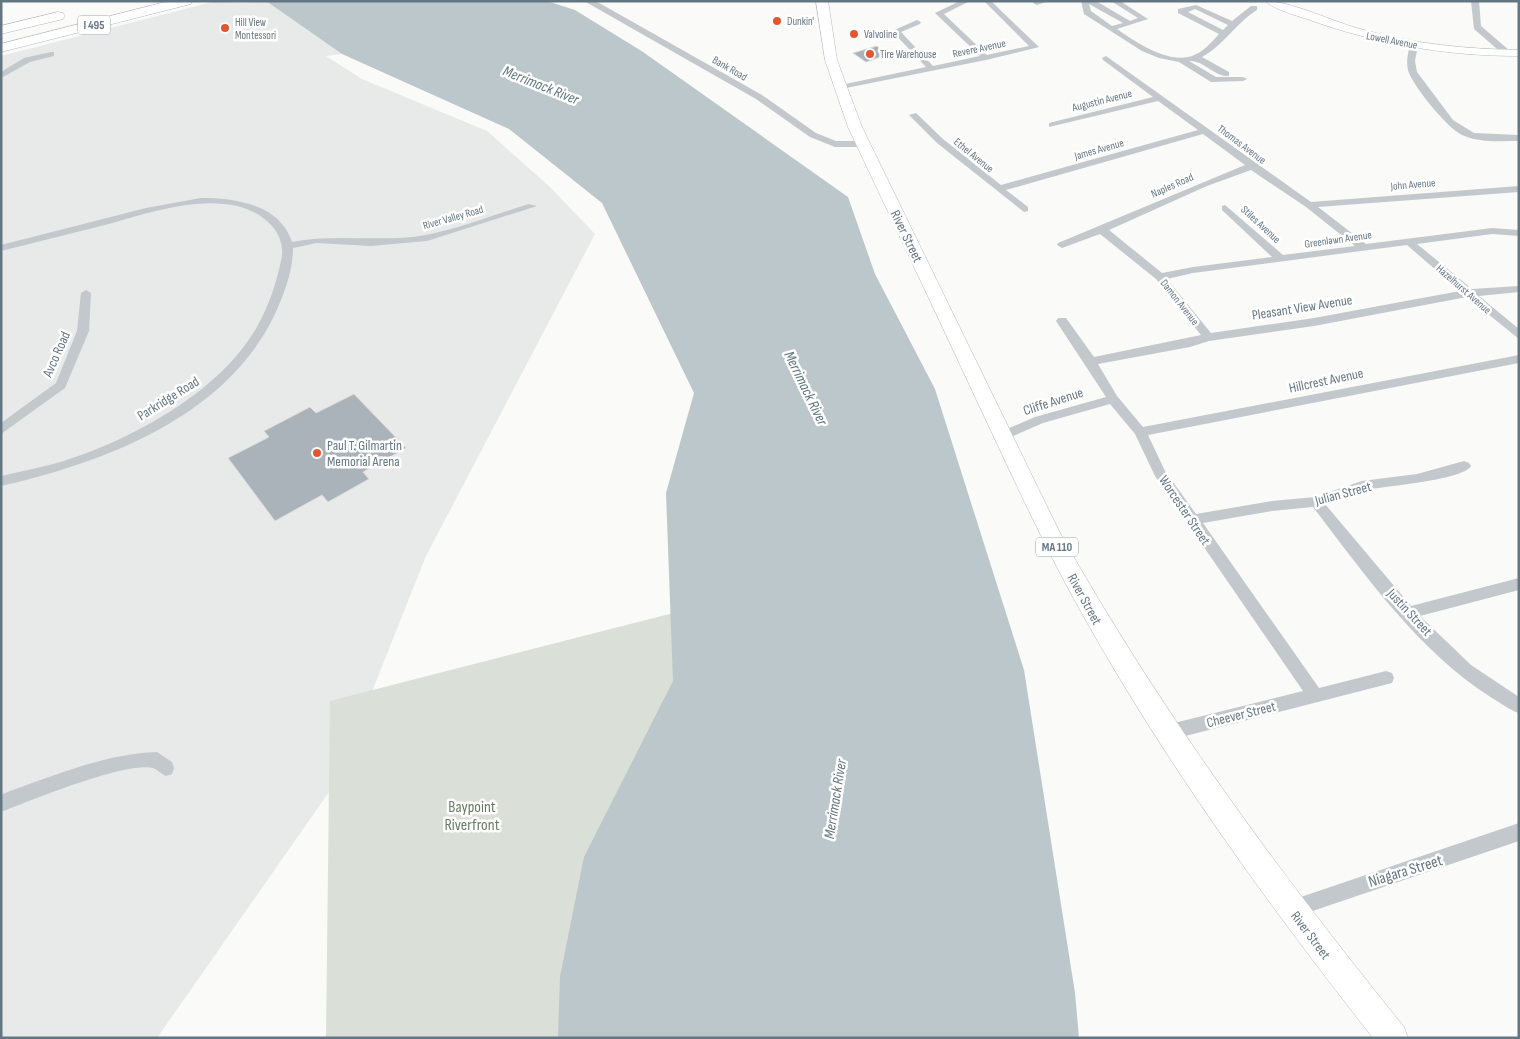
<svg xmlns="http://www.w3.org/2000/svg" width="1520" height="1039" font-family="'Sofia Sans Condensed',sans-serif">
  <rect width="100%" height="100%" fill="#fafaf8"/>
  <!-- built -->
  <polygon fill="#e8e9e9" points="216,1 240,3 266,1 342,54 326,56 362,79 487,131 549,186 595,234 426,556 336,782 157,1038 1,1038 1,56"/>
  <!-- green -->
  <polygon fill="#dadfd7" points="685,610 690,686 599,1038 326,1038 330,701"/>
  <!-- water -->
  <polygon fill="#bbc7cb" points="266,1 547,1 575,10 643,52 848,197 875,274 935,389 1024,670 1075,993 1079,1038 558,1038 560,977 584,857 673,681 666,493 694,393 602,203 509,129 342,54"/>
  <!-- building -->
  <g fill="#aab3b9" stroke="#dcdcda">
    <polygon points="877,46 886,55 866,62 853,53"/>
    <polygon points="354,394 406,448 363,472 369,479 328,502 322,495 275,521 228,458 269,437 264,431 310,407 316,413"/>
  </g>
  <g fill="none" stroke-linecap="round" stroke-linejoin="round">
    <defs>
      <path id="secondary" d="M 1265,1 C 1292,1 1335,23 1364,30 C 1414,44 1466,49 1519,50 L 1519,56 C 1446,56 1376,44 1307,19 C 1295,15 1275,10 1265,1 Z"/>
      <path id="primary" d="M 816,1 L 828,1 L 837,60 L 862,127 L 1060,533 C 1159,709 1277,870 1404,1027 L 1408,1038 L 1373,1038 C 1266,902 1164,761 1080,610 C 1042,542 1010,471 977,401 C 934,309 891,218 848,127 L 825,60 Z"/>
      <g id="highway">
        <polygon points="169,1 192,1 191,4 1,52 1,44"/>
        <polygon points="58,12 63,13 65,16 63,19 1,34 1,26"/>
      </g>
    </defs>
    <!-- secondary casing -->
    <use href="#secondary" stroke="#b3babf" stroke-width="1"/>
    <!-- primary casing -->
    <use href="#primary" stroke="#b5babe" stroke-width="1"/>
    <!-- highway casing -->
    <use href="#highway" stroke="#b4b9bd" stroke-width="1"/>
    <!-- street -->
    <g fill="#c3c8cc" fill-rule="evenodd">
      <polygon points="584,1 594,1 601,4 762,95 816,133 836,141 863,141 868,144 863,147 835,147 810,137 756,99"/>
      <polygon points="960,1 970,1 944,14 987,55 1029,46 984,1 991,1 1039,47 986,60 836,90 836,86 926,67 892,31 917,20 921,22 920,24 901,32 933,66 980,56 935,13"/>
      <polygon points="1035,1 1049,1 1037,5 1033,3"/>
      <path d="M 1081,1 L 1096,1 L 1130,21 L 1138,18 L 1111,1 L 1120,1 L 1148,19 L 1117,29 C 1136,42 1167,64 1192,56 C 1203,52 1211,43 1219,34 L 1178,13 L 1178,9 L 1196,5 L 1232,21 L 1251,6 L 1257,6 L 1257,10 C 1236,23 1223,46 1202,57 L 1229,72 L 1229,76 C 1214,77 1204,60 1189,61 L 1216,77 L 1243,77 L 1247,79 L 1243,81 L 1211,82 L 1179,62 L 1159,58 L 1142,51 L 1084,14 ZM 1089,4 L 1123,23 L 1112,26 L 1091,11 ZM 1195,9 L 1228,25 L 1223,30 L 1188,12 Z"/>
      <polygon points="1471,1 1479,1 1481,26 1510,51 1510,55 1504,55 1474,29"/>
      <path d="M 1411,43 L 1418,45 L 1415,61 L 1417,72 L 1453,120 L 1474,133 L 1519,135 L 1519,141 C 1500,141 1479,143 1462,135 C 1447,128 1412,85 1408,70 C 1406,61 1408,51 1411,43 Z"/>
      <polygon points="51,52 54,52 54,56 30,62 1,78 1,72 24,58"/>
      <path d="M 1106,56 L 1311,202 L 1519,186 L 1519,192 L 1318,207 L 1366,244 L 1492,228 L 1519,230 L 1519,236 L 1492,234 L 1417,244 L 1472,289 L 1519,286 L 1519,292 L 1479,296 L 1519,329 L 1519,339 L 1467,297 L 1314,326 L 1209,341 L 1190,347 L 1098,364 L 1117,396 L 1143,427 L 1519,355 L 1519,363 L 1148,435 L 1165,471 L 1196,514 L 1272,501 L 1315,497 L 1362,481 L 1417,474 L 1464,461 L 1469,463 L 1471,466 C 1462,481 1381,486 1362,491 C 1350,494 1337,500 1325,504 L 1411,606 L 1519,578 L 1519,590 L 1420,616 L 1471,665 L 1519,697 L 1519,713 C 1509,710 1501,703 1492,698 C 1419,652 1365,575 1313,507 L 1272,511 L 1203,523 L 1319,688 L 1386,671 L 1392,673 L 1394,678 L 1392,683 L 1166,741 L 1160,738 L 1158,733 L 1160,728 L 1166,725 L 1303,691 L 1155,476 L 1135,434 L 1110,404 L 1043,423 L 1004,440 L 998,435 L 1000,432 L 1035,417 L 1106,397 L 1056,321 L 1058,318 L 1066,318 L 1094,357 L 1201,335 L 1156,279 L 1100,234 L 1062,248 L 1057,245 L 1058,243 L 1245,165 L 1203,134 L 1006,190 L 1028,207 L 1028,211 L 1024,212 L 937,143 L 909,115 L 916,113 L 943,139 L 1001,185 L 1198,130 L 1158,101 L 1049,127 L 1049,123 L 1153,97 L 1103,60 L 1102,58 ZM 1251,170 L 1306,207 L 1355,246 L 1283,255 L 1225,205 L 1222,206 L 1222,210 L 1272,257 L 1193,267 L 1162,273 L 1109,230 L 1207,186 ZM 1407,245 L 1460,291 L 1314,318 L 1211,333 L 1167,279 L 1193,273 Z"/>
      <path d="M 201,198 C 235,198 280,204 292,242 C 336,233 381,243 426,235 C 459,229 496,214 529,204 L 537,206 L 427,241 L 371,246 L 317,243 L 293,248 C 293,271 284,294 275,314 C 226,417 105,462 1,486 L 1,476 C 22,471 43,467 64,461 C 133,439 222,391 258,325 C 269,305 276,284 281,261 C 288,233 263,212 237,206 C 191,196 141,216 97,227 C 65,235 33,243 1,251 L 1,245 L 146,208 Z"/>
      <polygon points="86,290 91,293 89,331 65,388 1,434 1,423 56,383 77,331 81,293"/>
      <path d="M 157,752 L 172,762 L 174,768 L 172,774 L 166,776 C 161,774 157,769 153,768 C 126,761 29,801 1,812 L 1,795 L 10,791 C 58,774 106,754 157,752 Z"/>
      <polygon points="1519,823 1519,841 1292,918 1285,916 1283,909 1285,902 1292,900"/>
    </g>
    <!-- secondary -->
    <use href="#secondary" fill="#fff" fill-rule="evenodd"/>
    <!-- primary -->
    <use href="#primary" fill="#fff" fill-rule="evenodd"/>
    <!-- highway -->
    <use href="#highway" fill="#fff" fill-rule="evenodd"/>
  </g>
  <!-- markers -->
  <g fill="#e4572e" stroke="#fff" stroke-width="2">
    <circle cx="777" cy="21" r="5"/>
    <circle cx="225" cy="28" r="5"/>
    <circle cx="854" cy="34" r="5"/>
    <circle cx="870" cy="54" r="5"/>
    <circle cx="317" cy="453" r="5"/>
  </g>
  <g text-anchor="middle" stroke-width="5" stroke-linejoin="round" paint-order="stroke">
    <!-- far-poi labels -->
    <g font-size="11" fill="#657683" stroke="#fff" text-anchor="start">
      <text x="787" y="25">Dunkin'</text>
      <text x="235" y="26">Hill View<tspan x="235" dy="13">Montessori</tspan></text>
      <text x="864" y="38">Valvoline</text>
      <text x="880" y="58">Tire Warehouse</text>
    </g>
    <!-- far-street labels -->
    <g font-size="11" fill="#657683" stroke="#fff">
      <text transform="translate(1392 40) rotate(11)" y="4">Lowell Avenue</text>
      <text transform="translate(979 48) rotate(-12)" y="4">Revere Avenue</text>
      <text transform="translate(730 68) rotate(30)" y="4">Bank Road</text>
      <text transform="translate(1102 100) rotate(-14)" y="4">Augustin Avenue</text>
      <text transform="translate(1242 144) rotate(37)" y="4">Thomas Avenue</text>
      <text transform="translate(1099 149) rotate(-16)" y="4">James Avenue</text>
      <text transform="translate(974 155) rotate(39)" y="4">Ethel Avenue</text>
      <text transform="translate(1413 184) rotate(-5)" y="4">John Avenue</text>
      <text transform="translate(1172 185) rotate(-24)" y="4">Naples Road</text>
      <text transform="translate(453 217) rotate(-16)" y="4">River Valley Road</text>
      <text transform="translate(1261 224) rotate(43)" y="4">Stiles Avenue</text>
      <text transform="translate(1338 239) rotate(-8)" y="4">Greenlawn Avenue</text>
      <text transform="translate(1464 289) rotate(41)" y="4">Hazelhurst Avenue</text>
      <text transform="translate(1180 302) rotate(52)" y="4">Damon Avenue</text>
    </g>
    <!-- shield labels -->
    <g fill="#fff" stroke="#939fa8" stroke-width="1">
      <rect x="78" y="15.5" width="32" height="19" rx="4"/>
      <rect x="1036" y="537.5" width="42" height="19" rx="4"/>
    </g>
    <g font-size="12" font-weight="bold" fill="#657683">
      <text x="94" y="29">I 495</text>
      <text x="1057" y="551">MA 110</text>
    </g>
    <!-- street labels -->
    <g font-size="14" fill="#657683" stroke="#fff">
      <text transform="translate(907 236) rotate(64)" y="5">River Street</text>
      <text transform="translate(1302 307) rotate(-9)" y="5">Pleasant View Avenue</text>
      <text transform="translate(56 354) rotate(-66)" y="5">Avco Road</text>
      <text transform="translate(1326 380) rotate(-12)" y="5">Hillcrest Avenue</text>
      <text transform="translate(168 398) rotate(-32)" y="5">Parkridge Road</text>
      <text transform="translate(1053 401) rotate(-18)" y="5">Cliffe Avenue</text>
      <text transform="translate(1343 493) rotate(-15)" y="5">Julian Street</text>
      <text transform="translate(1185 510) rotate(56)" y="5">Worcester Street</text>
      <text transform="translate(1085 599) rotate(61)" y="5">River Street</text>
      <text transform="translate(1410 612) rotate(47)" y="5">Justin Street</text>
      <text transform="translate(1241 714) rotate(-14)" y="5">Cheever Street</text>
      <text transform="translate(1311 935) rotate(53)" y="5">River Street</text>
    </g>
    <!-- poi labels -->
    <g font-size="14" fill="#657683" stroke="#fff" text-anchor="start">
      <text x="327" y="450">Paul T. Gilmartin<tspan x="327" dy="16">Memorial Arena</tspan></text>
    </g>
    <!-- water labels -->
    <g font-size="15" font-style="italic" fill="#60757c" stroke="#fff">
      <text transform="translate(541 85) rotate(22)" y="5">Merrimack River</text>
      <text transform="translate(806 388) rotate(64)" y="5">Merrimack River</text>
      <text transform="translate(835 799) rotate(-81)" y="5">Merrimack River</text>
    </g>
    <!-- near-park labels -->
    <g font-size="16" fill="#687a64" stroke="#fff">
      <text x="472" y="812">Baypoint<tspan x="472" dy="18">Riverfront</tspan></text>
    </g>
    <!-- near-street labels -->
    <g font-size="16" fill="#657683" stroke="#fff">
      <text transform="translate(1405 870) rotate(-17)" y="6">Niagara Street</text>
    </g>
  </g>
  <!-- border -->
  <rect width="1520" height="1039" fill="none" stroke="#657683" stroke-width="5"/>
</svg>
